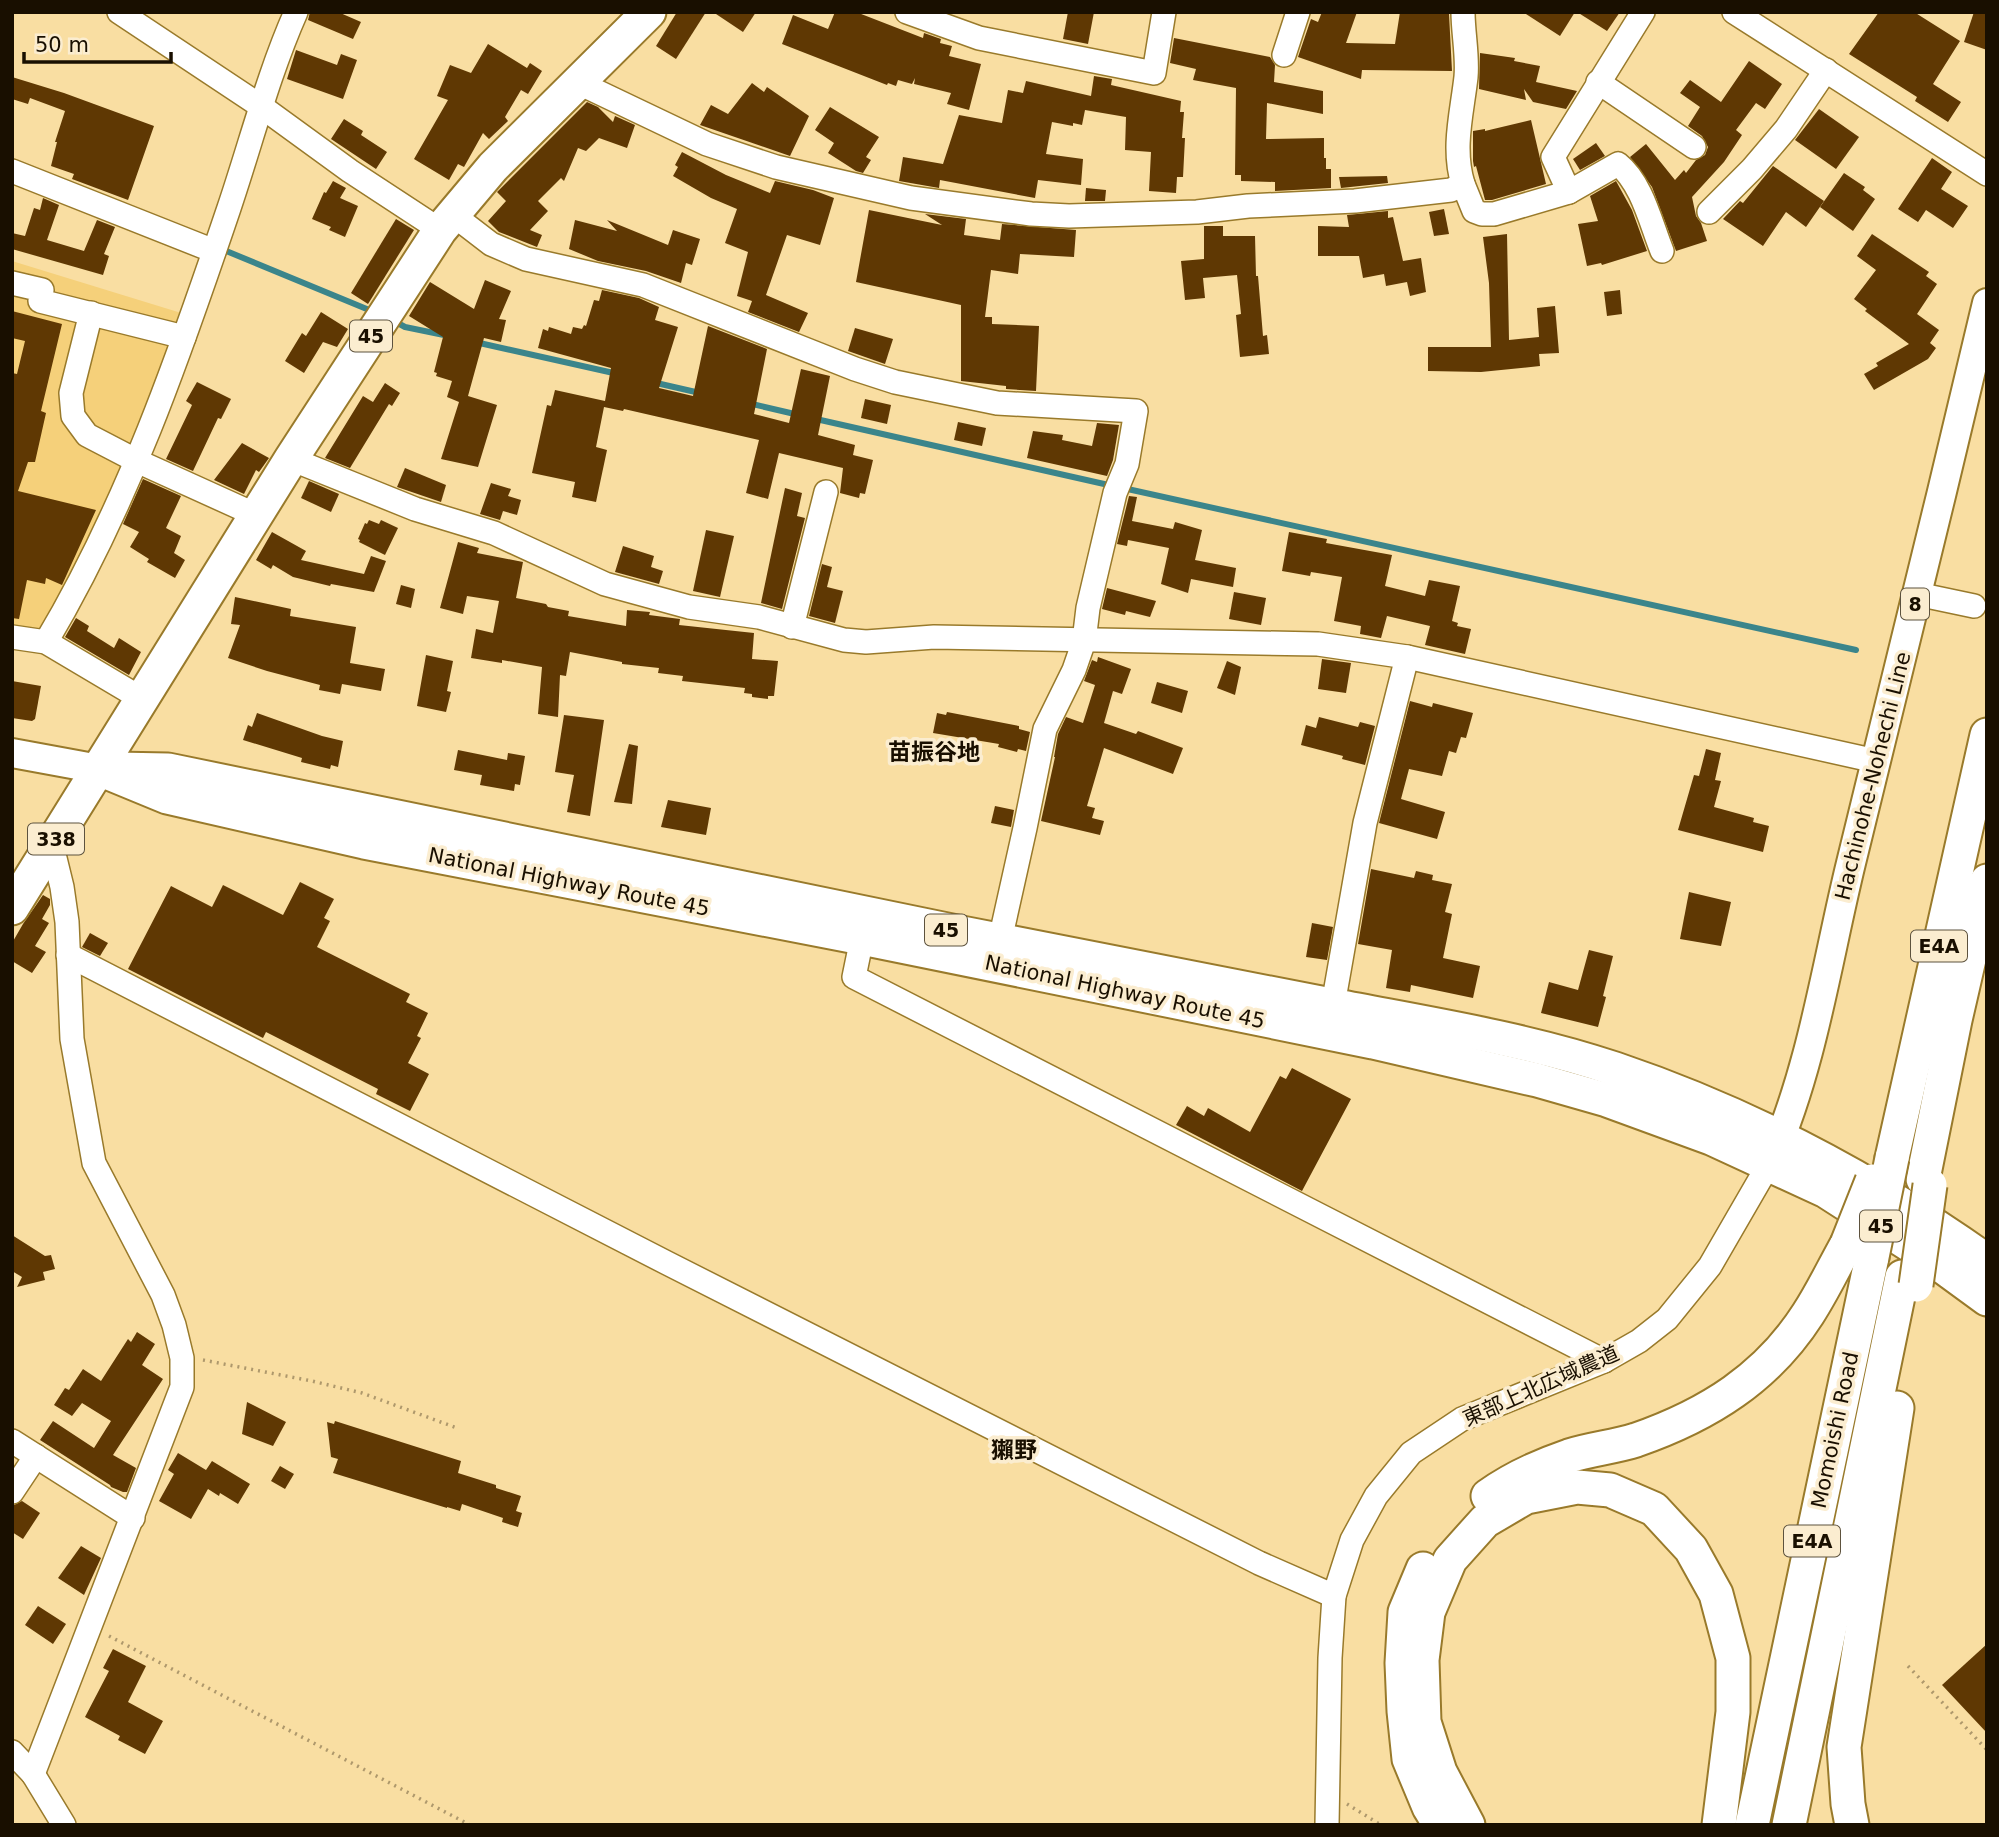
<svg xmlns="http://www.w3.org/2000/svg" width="1999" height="1837" font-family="'DejaVu Sans','Noto Sans JP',sans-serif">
  <rect width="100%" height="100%" fill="#f9dea2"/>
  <!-- built -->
  <polygon fill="#f5d07a" points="12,261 191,316 46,642 12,637"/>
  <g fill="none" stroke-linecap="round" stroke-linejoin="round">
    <!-- stream -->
    <g stroke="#3b858b" stroke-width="6">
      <polyline points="219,248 374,312"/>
      <polyline points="394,321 405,327 444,335"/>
      <polyline points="475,342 618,374"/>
      <polyline points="652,382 700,393"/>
      <polyline points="748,403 799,415"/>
      <polyline points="816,419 1113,486"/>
      <polyline points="1123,488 1856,650"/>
    </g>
  </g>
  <!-- building -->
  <g fill="#5f3803">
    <polygon points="310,12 338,12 361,22 353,39 308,20"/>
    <polygon points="677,12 706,12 676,59 656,46"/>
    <polygon points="713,12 756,12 743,32"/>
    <polygon points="835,12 856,12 923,38 924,33 941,39 940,43 952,46 949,56 981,64 969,110 947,104 951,93 914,84 915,78 912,84 898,80 896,86 888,83 887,85 782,44 793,15 828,29"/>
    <polygon points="1068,12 1094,12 1088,44 1063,39"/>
    <polygon points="1322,12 1357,12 1346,43 1395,44 1400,12 1449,14 1452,71 1362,70 1361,79 1298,57 1311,19 1318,22"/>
    <polygon points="1523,12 1575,12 1560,36"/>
    <polygon points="1577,12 1620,12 1607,31"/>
    <polygon points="1879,12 1914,12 1960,41 1933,84 1961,102 1948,122 1915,101 1917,97 1849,54"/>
    <polygon points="1974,12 1987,12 1987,50 1964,42"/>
    <polygon points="1174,38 1270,57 1275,65 1274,82 1323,91 1323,114 1267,103 1266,139 1324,138 1324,158 1326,158 1326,169 1331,169 1331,188 1275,191 1275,182 1241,181 1241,175 1235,175 1236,88 1193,80 1196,69 1170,63"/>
    <polygon points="488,44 527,68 530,63 542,71 528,94 521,90 505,117 508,121 489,139 483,133 464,167 458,164 449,180 414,159 448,100 437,96 450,65 471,73"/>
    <polygon points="296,50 337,65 341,54 357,60 343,99 287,79"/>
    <polygon points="1480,53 1515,58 1514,61 1540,66 1536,82 1577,91 1566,109 1533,102 1524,89 1526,100 1479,89"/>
    <polygon points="1749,61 1782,84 1765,109 1756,103 1736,130 1742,135 1724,162 1692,197 1696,216 1701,223 1707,241 1676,251 1652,187 1630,157 1646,144 1675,180 1684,170 1686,173 1696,160 1705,155 1708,147 1702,136 1688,126 1700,107 1680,93 1690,80 1721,102"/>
    <polygon points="1094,76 1112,79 1111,85 1181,101 1180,112 1184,112 1182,138 1185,138 1183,177 1177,177 1176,193 1149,191 1151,152 1125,150 1126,117 1085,110 1082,125 1073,123 1073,126 1052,122 1046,154 1083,159 1081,185 1038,180 1035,198 940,180 939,188 899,181 903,157 943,164 959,115 1002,123 1008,90 1023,93 1026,81 1091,96"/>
    <polygon points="12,77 64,93 154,126 128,200 72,179 74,174 51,166 57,142 55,142 65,111 30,98 28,104 12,99"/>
    <polygon points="752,83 764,92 767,87 809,116 790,156 700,125 711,105 728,114"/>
    <polygon points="587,102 598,107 613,122 615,116 635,125 627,148 599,138 586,151 578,148 564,181 561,178 538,201 548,211 530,230 542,235 537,247 499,232 488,221 506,201 497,192"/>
    <polygon points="830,107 879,137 866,157 871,160 863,173 856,171 828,153 834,143 815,130"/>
    <polygon points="1819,109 1859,137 1836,169 1795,140"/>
    <polygon points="344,119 363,131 361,135 387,152 376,169 331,139"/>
    <polygon points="1531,120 1546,184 1492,200 1485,200 1476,166 1474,167 1473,161 1473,131 1485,129 1485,131"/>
    <polygon points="1596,143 1605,156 1580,170 1573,159"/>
    <polygon points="682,152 726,175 770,193 775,181 813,190 834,198 820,245 787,235 766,295 808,313 799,332 748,312 752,301 737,296 748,252 725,243 737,209 711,198 673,176 678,167 675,165"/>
    <polygon points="1932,158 1952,172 1941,189 1968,206 1953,228 1926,210 1918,222 1898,209"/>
    <polygon points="1773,166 1824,201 1806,227 1786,212 1763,246 1723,219 1740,201 1743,203"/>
    <polygon points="1844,173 1865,187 1863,190 1875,199 1853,231 1820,207"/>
    <polygon points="1387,176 1388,183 1341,188 1339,177"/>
    <polygon points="333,181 346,188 340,198 358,206 345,237 329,230 331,227 312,219 324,192 326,193"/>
    <polygon points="1616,181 1632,210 1647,251 1602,265 1601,263 1587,266 1578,224 1598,221 1590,196"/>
    <polygon points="1086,188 1106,190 1105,201 1085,201"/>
    <polygon points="43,198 59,205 47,240 84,251 97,220 115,227 104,254 109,256 103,275 12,249 12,233 25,236 34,208 40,210"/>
    <polygon points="1444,209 1449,234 1434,236 1429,212"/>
    <polygon points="869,210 942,225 925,214 966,219 964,235 1000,240 1002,224 1076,230 1074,257 1020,254 1018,274 991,270 985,317 992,317 992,324 1039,326 1036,391 1006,389 1006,386 961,381 961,305 856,282"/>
    <polygon points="1388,211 1388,218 1393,217 1403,261 1421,258 1426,292 1410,296 1407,282 1386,286 1384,274 1363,278 1359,256 1318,256 1318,226 1349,227 1347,215"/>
    <polygon points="396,219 414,230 368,304 351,293"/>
    <polygon points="575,220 617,231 607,220 668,245 673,230 700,239 692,265 686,263 681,283 646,271 598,261 569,249"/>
    <polygon points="1204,226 1223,226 1223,236 1255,236 1256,276 1258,276 1263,336 1267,335 1269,354 1240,357 1236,315 1241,314 1237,275 1203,278 1205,298 1185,300 1181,261 1204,259"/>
    <polygon points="1507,234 1509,340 1539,337 1537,308 1555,306 1559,353 1539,354 1540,366 1481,372 1428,371 1428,347 1491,347 1489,283 1483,237"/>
    <polygon points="1872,234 1929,272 1926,276 1937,284 1917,314 1939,330 1930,343 1936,348 1928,359 1874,390 1864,374 1878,366 1876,363 1909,344 1865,311 1867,309 1854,299 1876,270 1857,256"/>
    <polygon points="485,280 511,291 499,319 506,320 501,342 484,338 468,396 497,405 478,467 441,459 459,402 447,397 452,381 436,376 437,373 434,372 443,337 409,316 430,282 474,309"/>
    <polygon points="602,290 639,298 659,307 655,320 678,327 659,388 693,396 708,326 767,349 754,414 789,423 801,369 830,376 818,435 855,445 853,455 873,460 865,494 860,493 859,498 840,493 843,468 779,453 768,499 746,493 759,440 624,409 623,411 604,407 596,447 607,450 596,502 572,497 575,482 532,473 547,405 551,406 555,390 605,401 611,368 538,348 543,329 548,331 549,327 571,334 573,327 582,329 584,325 586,326 594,300 599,301"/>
    <polygon points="1620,290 1622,314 1607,316 1604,292"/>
    <polygon points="12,311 62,324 41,411 46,413 35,462 28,462 18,491 96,510 62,585 46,578 45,584 27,580 19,619 12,618 12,373 17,374 25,341 12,338"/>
    <polygon points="321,312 348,329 337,347 323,342 304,373 285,361 302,333 306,336"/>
    <polygon points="855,328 893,339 885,364 848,351"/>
    <polygon points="197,382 231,399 221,419 218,418 193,471 166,459 192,405 186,401"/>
    <polygon points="385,383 400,393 392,406 389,404 350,468 325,458 363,396 373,402"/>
    <polygon points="865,399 891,405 887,424 861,418"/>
    <polygon points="958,422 986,428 982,446 954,440"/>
    <polygon points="1097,423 1119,425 1113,460 1107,476 1027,458 1033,431 1063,435 1062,440 1092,446"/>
    <polygon points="242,443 269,458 259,472 256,470 244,494 214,480"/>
    <polygon points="405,468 446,485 441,502 397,487"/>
    <polygon points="143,479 181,496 166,528 181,536 174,553 185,560 175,578 147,562 149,559 130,547 139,532 123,524"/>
    <polygon points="309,481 339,494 331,512 301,498"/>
    <polygon points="491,483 511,489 508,496 521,500 517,515 503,511 500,520 480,514"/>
    <polygon points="785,488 802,493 797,516 805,518 782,609 761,603"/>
    <polygon points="1129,496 1137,497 1132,521 1173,529 1175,522 1202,530 1195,560 1236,568 1233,587 1191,579 1188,593 1161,584 1169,548 1128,540 1127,546 1117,544"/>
    <polygon points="369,520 379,524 381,520 398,528 385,555 359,542 360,540 358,539 365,523 367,524"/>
    <polygon points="706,530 734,536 720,597 693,591"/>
    <polygon points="272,532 306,551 301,560 364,574 371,556 386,561 374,592 331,584 330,586 293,577 273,565 271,569 256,560"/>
    <polygon points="1289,532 1327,539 1326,543 1392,555 1385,586 1425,596 1429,580 1460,586 1452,621 1458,623 1457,626 1471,629 1465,654 1425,645 1430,626 1387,616 1381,638 1360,634 1361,626 1334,621 1342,577 1311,572 1310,576 1282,571"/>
    <polygon points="458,542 479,548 477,553 523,562 516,598 546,604 548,607 569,611 568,616 626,626 627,610 650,612 649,615 680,619 679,625 754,633 752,659 778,661 774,696 768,696 768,699 752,697 752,694 744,693 745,688 682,681 683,676 658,673 659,668 622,664 622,662 570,652 566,676 560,675 558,717 538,714 542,667 502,660 502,663 471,658 476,629 493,633 499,601 467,596 463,614 440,608"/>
    <polygon points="623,546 654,556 651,567 663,571 659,584 615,572"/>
    <polygon points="822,564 832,567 827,587 843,591 835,623 809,616"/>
    <polygon points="401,585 415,589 411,608 396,604"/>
    <polygon points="1107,588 1156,601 1150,617 1126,611 1125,615 1102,609"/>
    <polygon points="1234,592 1266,598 1261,625 1229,619"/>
    <polygon points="235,597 291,609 290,616 356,627 350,663 385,669 381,691 342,684 340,694 319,690 320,685 267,671 228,658 240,625 231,624"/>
    <polygon points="76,618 89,626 87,631 114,648 119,638 141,652 129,675 65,637"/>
    <polygon points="426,655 453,661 447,691 451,692 446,712 417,706"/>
    <polygon points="1098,657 1131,669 1122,694 1113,691 1104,723 1136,734 1138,731 1183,748 1173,774 1104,748 1087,806 1095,808 1092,818 1104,821 1100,835 1041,821 1055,757 1054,757 1058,734 1066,717 1083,723 1095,685 1084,681 1092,660 1097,662"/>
    <polygon points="1322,659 1351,663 1346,693 1318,689"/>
    <polygon points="1227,661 1241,667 1235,695 1217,688"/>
    <polygon points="12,681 41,686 35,719 32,721 12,718"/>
    <polygon points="1157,682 1188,691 1182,713 1151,703"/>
    <polygon points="1410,701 1432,707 1433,703 1473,713 1466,738 1461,737 1456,753 1449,751 1442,776 1409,769 1401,799 1445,812 1437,839 1379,823"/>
    <polygon points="947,712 1019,726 1019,729 1030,732 1026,751 1018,749 1017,752 998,747 999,744 933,733 937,713 946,715"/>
    <polygon points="257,713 322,736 343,741 338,767 331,765 330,769 301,762 302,758 243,740 248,725 252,727"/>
    <polygon points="564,715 604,720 590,816 567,812 574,775 555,772"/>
    <polygon points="1319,717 1358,727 1360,722 1375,726 1365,765 1342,759 1343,756 1301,745 1306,725 1316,728"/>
    <polygon points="629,744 638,746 632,804 614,802"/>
    <polygon points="1706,749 1721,753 1715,780 1721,781 1714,807 1754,818 1753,822 1769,826 1763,852 1678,830 1694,775 1699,776"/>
    <polygon points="458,750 507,760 508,753 525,756 520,785 515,784 514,791 480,785 482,775 454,770"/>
    <polygon points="668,800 711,808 706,835 661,827"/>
    <polygon points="995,806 1014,810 1011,827 991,823"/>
    <polygon points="1371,869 1414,878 1416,871 1433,875 1432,880 1452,884 1445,912 1452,914 1443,958 1480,966 1473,998 1411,985 1410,992 1386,988 1392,950 1358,944"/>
    <polygon points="300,882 334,899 324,918 330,921 317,947 410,994 406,1002 428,1013 417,1036 421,1038 408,1063 429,1074 410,1111 376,1094 378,1089 266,1032 263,1038 128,969 171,886 212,907 223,885 283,915"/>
    <polygon points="1689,892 1731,902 1721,946 1680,939"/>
    <polygon points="43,895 50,899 50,905 42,919 49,923 35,946 46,952 32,973 12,961 12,943 23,924"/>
    <polygon points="1312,923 1333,927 1327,960 1306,957"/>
    <polygon points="90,933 108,943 100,956 82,947"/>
    <polygon points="1589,950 1613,956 1603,996 1606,997 1598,1027 1541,1013 1549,982 1578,990"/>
    <polygon points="1292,1068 1351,1099 1302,1191 1176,1125 1187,1106 1204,1116 1208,1108 1250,1132 1280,1076 1286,1079"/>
    <polygon points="12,1235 45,1256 51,1255 55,1269 43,1272 45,1280 17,1287 22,1277 12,1271"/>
    <polygon points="137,1332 155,1344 142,1365 163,1379 113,1455 136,1468 127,1492 123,1492 111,1487 110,1485 40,1440 53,1421 94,1448 111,1421 82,1403 72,1416 54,1405 65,1388 69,1390 83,1369 101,1381 128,1339 131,1342"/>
    <polygon points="247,1402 286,1422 273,1446 242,1434"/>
    <polygon points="335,1421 461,1461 458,1473 496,1485 496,1488 521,1496 516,1511 522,1513 518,1527 502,1522 503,1518 462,1504 460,1511 447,1507 447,1508 333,1473 338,1459 331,1457 327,1422 334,1424"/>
    <polygon points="178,1453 206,1470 212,1461 250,1484 238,1504 220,1493 219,1496 208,1489 191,1519 159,1501 174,1474 168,1470"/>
    <polygon points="280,1466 294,1474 285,1489 271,1481"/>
    <polygon points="22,1501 40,1513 23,1539 12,1532 12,1506"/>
    <polygon points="81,1546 101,1558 84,1595 58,1578"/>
    <polygon points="38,1606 66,1624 53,1644 25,1625"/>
    <polygon points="1987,1644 1987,1733 1942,1685"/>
    <polygon points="113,1649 146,1666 128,1702 163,1721 145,1754 118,1740 120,1736 85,1717 109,1671 103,1668"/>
  </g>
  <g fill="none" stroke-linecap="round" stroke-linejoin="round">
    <defs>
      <g id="minor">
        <polyline points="119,12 262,107 350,171 440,230"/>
        <polyline points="907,12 979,38 1154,73 1164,12"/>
        <polyline points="1734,12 1987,174"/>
        <polyline points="1284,55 1298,12"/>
        <path d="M 577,82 L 707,144 L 776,167 L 911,198 L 1031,214 L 1069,216 L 1197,212 L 1248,206 L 1355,201 L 1451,190 L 1463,184 C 1452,148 1462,113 1466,77 C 1468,56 1463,33 1463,12"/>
        <polyline points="1598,82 1694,147"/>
        <polyline points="12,171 214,251"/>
        <path d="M 1463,184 L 1474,211 L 1482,214 L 1494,214 L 1569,192 L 1618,164 C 1642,183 1651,224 1662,251"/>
        <polyline points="1569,192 1553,157 1643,12"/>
        <polyline points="1709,212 1752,169 1786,129 1826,70"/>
        <polyline points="452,214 491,244 526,259 643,285 855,369 895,382 997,403 1136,411 1127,464 1115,493 1088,608 1084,641 1074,670 1045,729 1025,828 1000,940"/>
        <polyline points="12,283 42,290 40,301 184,337"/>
        <polyline points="91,313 71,393 73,416 87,435 137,461 256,515"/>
        <polyline points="291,459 415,509 494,533 605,584 689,607 759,617 844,640 866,642 934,637 1318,644 1407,657 1876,761"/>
        <polyline points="1917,594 1974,606"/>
        <polyline points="792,627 826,492"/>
        <polyline points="12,637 46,642 142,699"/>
        <path d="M 46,642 C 127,506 179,356 229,208 C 251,143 268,75 296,12"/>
        <polyline points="862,938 854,977 1604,1361"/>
        <polyline points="68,955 667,1263 1259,1563 1334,1596"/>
        <polyline points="1333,1005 1365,823 1407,657"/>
        <polyline points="12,1441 133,1518"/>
        <polyline points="12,1492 36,1456"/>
        <polyline points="12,1752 33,1774 64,1825"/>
        <polyline points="33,1774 182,1387 182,1358 174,1325 163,1295 94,1163 72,1039 67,922 62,887 52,846"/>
        <polyline points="1327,1825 1330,1658 1334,1596 1352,1540 1376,1496 1411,1453 1462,1419 1604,1361 1639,1341 1667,1319 1710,1266 1769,1164"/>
      </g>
      <g id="major">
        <polyline points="12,753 99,769"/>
        <path d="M 1772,1158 C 1813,1064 1827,961 1851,863 C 1897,676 1943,490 1987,303"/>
      </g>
      <g id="highway">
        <polyline points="99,769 167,797 364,842 862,938 1373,1042 1537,1080 1607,1100 1711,1138 1826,1191 1935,1261 1987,1299"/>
        <path d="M 115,769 L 168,770 C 433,823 697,881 962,933 C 1087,957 1212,982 1336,1006 C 1429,1024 1526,1039 1615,1069 C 1748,1114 1873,1180 1987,1261"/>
        <polyline points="12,908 291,459 440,230 493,167 649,12"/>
        <polyline points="1892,1158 1987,735"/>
        <polyline points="1923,1179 1955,1020 1987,881"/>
        <path d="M 1488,1496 C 1513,1478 1540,1466 1569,1456 C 1591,1449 1614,1447 1636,1440 C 1708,1415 1767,1378 1808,1314 C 1823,1291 1834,1267 1847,1244"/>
        <polyline points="1423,1569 1405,1612 1402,1663 1404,1711 1409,1759 1429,1807 1440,1825"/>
        <polyline points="1468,1825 1440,1772 1424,1722 1422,1660 1428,1612 1450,1560 1485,1521 1526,1497 1577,1487 1610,1490 1654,1509 1691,1549 1716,1594 1733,1658 1733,1712 1719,1825"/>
        <polyline points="1752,1825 1872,1257"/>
        <polyline points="1789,1825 1902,1277"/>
        <polyline points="1852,1825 1848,1804 1844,1747 1897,1408"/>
      </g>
    </defs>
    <!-- minor casing -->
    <use href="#minor" stroke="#997a2b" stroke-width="26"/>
    <!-- major casing -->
    <use href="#major" stroke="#997a2b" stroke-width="32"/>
    <!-- highway casing -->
    <use href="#highway" stroke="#997a2b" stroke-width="37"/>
    <!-- path -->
    <g stroke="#ae986c" stroke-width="3.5" stroke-dasharray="2 5" stroke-linecap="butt">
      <polyline points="203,1360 312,1381 362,1393 457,1428"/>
      <polyline points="109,1636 470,1825"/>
      <polyline points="1908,1666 1987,1750"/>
      <polyline points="1347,1804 1381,1825"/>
    </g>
    <!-- minor -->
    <use href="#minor" stroke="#fff" stroke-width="23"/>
    <!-- major -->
    <use href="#major" stroke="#fff" stroke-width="28"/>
    <!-- highway -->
    <use href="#highway" stroke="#fff" stroke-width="33"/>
    <defs>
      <g id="highway-bridge">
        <polyline points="1847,1244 1872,1181"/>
        <polyline points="1872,1257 1892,1158"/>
        <polyline points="1916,1285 1930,1185"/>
      </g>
    </defs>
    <!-- highway-bridge casing -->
    <use href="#highway-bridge" stroke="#997a2b" stroke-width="37" stroke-linecap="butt"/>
    <!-- highway-bridge -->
    <use href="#highway-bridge" stroke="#fff" stroke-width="33"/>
  </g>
  <g text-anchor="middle" stroke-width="7" stroke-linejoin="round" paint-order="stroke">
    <!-- shield labels -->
    <g fill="#fbedd0" stroke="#5d523e" stroke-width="2">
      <rect x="350" y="320.5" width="42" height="31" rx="5"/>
      <rect x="1901" y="588.5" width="28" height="31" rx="5"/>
      <rect x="28" y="823.5" width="56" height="31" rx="5"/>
      <rect x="925" y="914.5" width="42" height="31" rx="5"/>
      <rect x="1911" y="930.5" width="56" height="31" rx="5"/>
      <rect x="1860" y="1210.5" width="42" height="31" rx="5"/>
      <rect x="1784" y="1525.5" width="56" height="31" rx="5"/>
    </g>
    <g font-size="19" font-weight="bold" fill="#190f00">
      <text x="371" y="343">45</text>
      <text x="1915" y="611">8</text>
      <text x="56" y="846">338</text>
      <text x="946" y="937">45</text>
      <text x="1939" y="953">E4A</text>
      <text x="1881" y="1233">45</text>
      <text x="1812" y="1548">E4A</text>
    </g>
    <!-- street labels -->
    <g font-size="21" fill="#190f00" stroke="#fbedd0">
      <text transform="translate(1873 776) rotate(-76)" y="7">Hachinohe-Nohechi Line</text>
      <text transform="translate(569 882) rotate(11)" y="7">National Highway Route 45</text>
      <text transform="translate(1125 992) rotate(12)" y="7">National Highway Route 45</text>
      <text transform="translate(1541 1386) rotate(-24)" y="7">東部上北広域農道</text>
      <text transform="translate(1835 1430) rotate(-78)" y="7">Momoishi Road</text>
    </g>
    <!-- neighbourhood labels -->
    <g font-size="23" font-weight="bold" fill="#190f00" stroke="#fbedd0">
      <text x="934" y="760">苗振谷地</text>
      <text x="1014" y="1458">獺野</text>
    </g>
  </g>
  <!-- border -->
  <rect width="1999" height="1837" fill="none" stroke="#190f00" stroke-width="28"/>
  <!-- scale -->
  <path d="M24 52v10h147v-10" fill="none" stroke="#190f00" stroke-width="3.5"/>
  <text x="35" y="52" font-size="21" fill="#190f00" stroke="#fbedd0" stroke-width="5" paint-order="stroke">50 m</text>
</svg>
